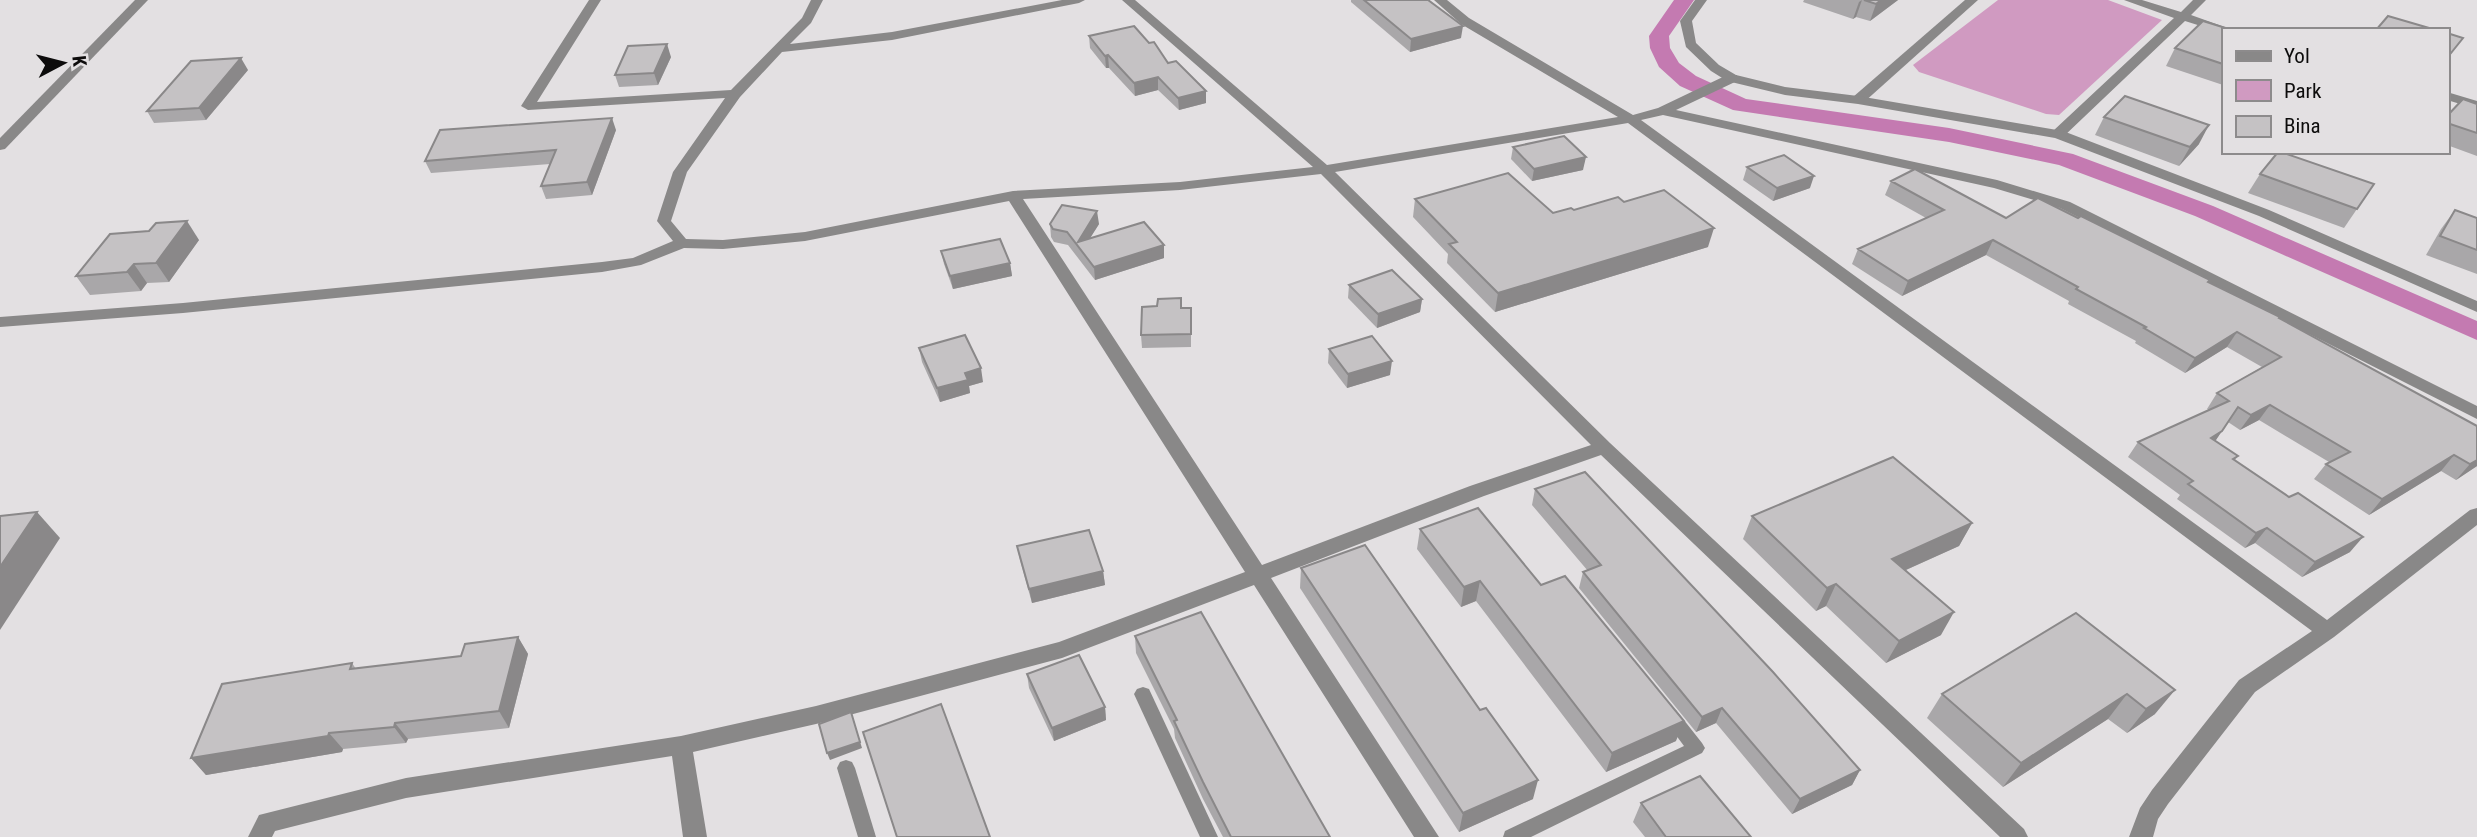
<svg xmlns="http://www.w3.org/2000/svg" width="2477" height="837" font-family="'Roboto Condensed',sans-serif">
  <rect width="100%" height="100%" fill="#e3e0e2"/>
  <!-- green -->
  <polygon fill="#d09ac1" points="1998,0 2108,0 2162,20 2059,115 2046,114 1919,72 1913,65"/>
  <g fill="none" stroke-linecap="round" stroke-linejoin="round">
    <!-- canal -->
    <polygon fill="#c47ab1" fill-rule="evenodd" points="1674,0 1694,0 1669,36 1670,48 1679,63 1696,76 1746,99 1949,128 2073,154 2213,206 2477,321 2477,340 2195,216 2059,165 1949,142 1733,110 1680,86 1659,67 1650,48 1649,36"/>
    <!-- service -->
    <g fill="#898888" fill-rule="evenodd">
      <polygon points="1143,687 1149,689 1218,837 1200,837 1134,694 1137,689"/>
      <polygon points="1670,708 1676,710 1702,743 1705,748 1702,753 1531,837 1503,837 1505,831 1684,746 1661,715 1664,710"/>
      <polygon points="846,760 852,762 855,768 876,837 858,837 837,768 840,762"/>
    </g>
    <!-- minor -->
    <g fill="#898888" fill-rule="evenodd">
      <polygon points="135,0 148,0 5,149 0,150 0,138"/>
      <path d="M 589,0 L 601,0 L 537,102 L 731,90 L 802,18 L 811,0 L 823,0 L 811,23 L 790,44 L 892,32 L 1062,0 L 1085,0 L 1079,3 L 892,40 L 782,52 L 740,97 L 687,172 L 671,221 L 686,239 L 723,240 L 805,232 L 1013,191 L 1180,182 L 1313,167 L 1122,0 L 1135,0 L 1327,165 L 1618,117 L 1461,24 L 1434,0 L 1447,0 L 1469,18 L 1633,115 L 1658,108 L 1727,75 L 1737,75 L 1737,81 L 1676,110 L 1997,180 L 2070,202 L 2477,406 L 2477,419 L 2060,208 L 1994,188 L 1663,115 L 1641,120 L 2327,620 L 2470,510 L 2477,508 L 2477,525 L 2334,637 L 2255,692 L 2168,804 L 2158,819 L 2153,837 L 2129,837 L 2140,808 L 2152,790 L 2239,680 L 2312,631 L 1628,123 L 1335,172 L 1610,443 L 2024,829 L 2028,837 L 2000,837 L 1601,455 L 1484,496 L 1271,578 L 1439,837 L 1414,837 L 1254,585 L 1062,658 L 816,724 L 693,752 L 707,837 L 683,837 L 672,756 L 406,798 L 275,831 L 272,837 L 248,837 L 259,815 L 406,778 L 681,736 L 816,706 L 1059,642 L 1245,572 L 1009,201 L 805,241 L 723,249 L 684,248 L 641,265 L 602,272 L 183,313 L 0,327 L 0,317 L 183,303 L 602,262 L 633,258 L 673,241 L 657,221 L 673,172 L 725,98 L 528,110 L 521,106 ZM 1321,174 L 1591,445 L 1470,486 L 1262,565 L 1023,199 L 1180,190 Z"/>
      <polygon points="1965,0 1978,0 1863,103 1853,103 1853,97"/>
      <polygon points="2124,0 2142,0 2181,12 2193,0 2206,0 2191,15 2233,30 2223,30 2223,33 2185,21 2063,137 2053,137 2053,131 2174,18"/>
      <polygon points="2447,92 2477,101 2477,109 2447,100"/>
    </g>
    <!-- tertiary -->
    <polygon fill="#898888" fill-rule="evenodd" points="1695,0 1707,0 1692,21 1696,43 1719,65 1736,75 1785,87 1858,96 2063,131 2269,210 2477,301 2477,312 2259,216 2055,138 1858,104 1785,95 1727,81 1711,71 1686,47 1680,21"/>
  </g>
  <!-- wall -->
  <g fill="#a9a7a9">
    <polygon points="1351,0 1428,0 1461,38 1410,52 1351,2"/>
    <polygon points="1804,0 1898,0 1870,21 1856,17 1853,19 1803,2"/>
    <polygon points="2223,30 2223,85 2166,66 2175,48"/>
    <polygon points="1089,36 1149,43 1168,63 1206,91 1206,103 1179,110 1158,90 1135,96 1109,68 1106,68 1090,48"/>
    <polygon points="671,57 658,85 619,87 615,75"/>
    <polygon points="248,70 206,120 154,123 147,111"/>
    <polygon points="2477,104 2477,156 2447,145 2447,116"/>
    <polygon points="2104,117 2199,144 2179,166 2095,135"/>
    <polygon points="616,130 592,195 546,199 541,186 550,164 431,173 425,161"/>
    <polygon points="1513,147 1583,170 1532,181 1511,159"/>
    <polygon points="1747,167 1810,188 1773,201 1743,180"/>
    <polygon points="2260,174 2374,184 2344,228 2248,193"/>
    <polygon points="1891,181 2006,218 2210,280 2209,282 2279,319 2477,466 2456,480 2441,471 2369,515 2314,479 2326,464 2329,462 2259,420 2240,430 2228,422 2215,441 2238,456 2235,460 2350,552 2302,577 2255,543 2245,548 2177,499 2180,495 2128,457 2138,442 2209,410 2207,409 2217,393 2262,367 2227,347 2185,373 2135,343 2136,341 2068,304 2069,301 1986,255 1902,296 1852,264 1858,249 1926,218 1885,195"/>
    <polygon points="1415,199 1553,213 1624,202 1708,247 1495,312 1447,263 1448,254 1413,217"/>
    <polygon points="2455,210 2477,218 2477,274 2426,255 2441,229"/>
    <polygon points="1050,224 1099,224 1090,238 1164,245 1164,258 1095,280 1068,245 1054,242 1051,237"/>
    <polygon points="149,231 199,240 169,282 147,283 141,291 90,295 76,276"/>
    <polygon points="941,251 1010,263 1012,276 953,289 944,264"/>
    <polygon points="1349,285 1422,299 1420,312 1377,328 1348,298"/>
    <polygon points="1181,308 1191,308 1191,347 1142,348 1141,335"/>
    <polygon points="919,348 983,382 969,386 970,393 940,402 922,362"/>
    <polygon points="1329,349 1390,375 1347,388 1328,363"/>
    <polygon points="1535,489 1860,770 1852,785 1792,814 1716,723 1696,732 1579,588 1583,572 1588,571 1532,505"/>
    <polygon points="1752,516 1972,523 1959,546 1906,570 1941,635 1886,663 1826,606 1816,611 1743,539"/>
    <polygon points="1420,529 1541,585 1676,741 1606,772 1476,601 1461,607 1417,549"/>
    <polygon points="1017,546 1103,571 1105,585 1032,603 1020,560"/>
    <polygon points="1301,568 1480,710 1533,799 1459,832 1300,588"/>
    <polygon points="2076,613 2155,714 2127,733 2108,719 2003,787 1927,718 1942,694"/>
    <polygon points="1135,636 1330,837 1223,837 1203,799 1175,738 1174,729 1136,653"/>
    <polygon points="518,637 528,654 509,728 408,739 406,743 343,749 342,752 206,775 191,758 352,663 356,669 461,656"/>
    <polygon points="1027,674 1105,707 1106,720 1054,741 1029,688"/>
    <polygon points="1641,803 1751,837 1645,837 1633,822"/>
  </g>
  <!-- shaded-wall -->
  <g fill="#8a8889">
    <polygon points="1862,0 1856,17 1853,19 1859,2"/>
    <polygon points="1881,0 1898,0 1870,21 1876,4"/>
    <polygon points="1463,26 1461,38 1410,52 1411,39"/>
    <polygon points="667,44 671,57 658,85 654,73"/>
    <polygon points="1108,55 1109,68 1106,68 1105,56"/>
    <polygon points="241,58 248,70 206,120 199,108"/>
    <polygon points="1158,77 1158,90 1135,96 1134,83"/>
    <polygon points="1206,91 1206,103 1179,110 1178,98"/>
    <polygon points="612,118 616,130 592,195 587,182"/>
    <polygon points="2209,125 2199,144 2179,166 2190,147"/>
    <polygon points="1586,157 1583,170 1532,181 1534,169"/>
    <polygon points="1814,176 1810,188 1773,201 1777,188"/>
    <polygon points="1097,211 1099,224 1082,251 1078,242"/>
    <polygon points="187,221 199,240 169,282 156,263"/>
    <polygon points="1714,228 1708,247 1495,312 1498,293"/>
    <polygon points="1993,240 1986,255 1902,296 1908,281"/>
    <polygon points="1164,245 1164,258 1095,280 1094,267"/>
    <polygon points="1010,263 1012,276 953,289 950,276"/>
    <polygon points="134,264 147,283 141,291 127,272"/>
    <polygon points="1422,299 1420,312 1377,328 1378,314"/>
    <polygon points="2237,332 2227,347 2185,373 2195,358"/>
    <polygon points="1392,361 1390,375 1347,388 1348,374"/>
    <polygon points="981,368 983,382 969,386 970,393 940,402 937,388 965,373"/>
    <polygon points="2270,405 2259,420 2240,430 2251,415"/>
    <polygon points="2222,431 2212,446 2211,438"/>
    <polygon points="2454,455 2441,471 2369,515 2382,499"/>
    <polygon points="2477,460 2477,466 2456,480 2470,464"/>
    <polygon points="37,512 60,538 0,630 0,567"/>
    <polygon points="1972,523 1959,546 1881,581 1892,559"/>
    <polygon points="2267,528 2255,543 2245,548 2256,533"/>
    <polygon points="2363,537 2350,552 2302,577 2315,562"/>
    <polygon points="1103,571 1105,585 1032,603 1029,589"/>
    <polygon points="1480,581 1476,601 1461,607 1464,587"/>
    <polygon points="1836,584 1826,606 1816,611 1827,588"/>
    <polygon points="1954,612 1941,635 1886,663 1899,641"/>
    <polygon points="518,637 528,654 509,728 499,711"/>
    <polygon points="2175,690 2155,714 2127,733 2146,709"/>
    <polygon points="2127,694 2108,719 2003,787 2021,763"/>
    <polygon points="1105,707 1106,720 1054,741 1052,728"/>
    <polygon points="1722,708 1716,723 1696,732 1702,717"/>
    <polygon points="851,712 862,748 830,760 827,753"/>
    <polygon points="1684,721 1676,741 1606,772 1612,753"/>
    <polygon points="395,723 408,739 406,743 394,727"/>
    <polygon points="329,733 343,749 342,752 206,775 191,758"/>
    <polygon points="1860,770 1852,785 1792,814 1800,799"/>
    <polygon points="1538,780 1533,799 1459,832 1463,813"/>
  </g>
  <!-- building -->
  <g fill="#c5c2c4" stroke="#8a8889" stroke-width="2">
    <polygon points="1364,0 1428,0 1463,26 1411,39"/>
    <polygon points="1864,0 1881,0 1876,4"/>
    <polygon points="2388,16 2436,30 2376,30"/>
    <polygon points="2203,21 2232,30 2223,30 2223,64 2175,48"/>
    <polygon points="1134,26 1149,43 1154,42 1168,63 1176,61 1206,91 1178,98 1158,77 1134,83 1108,55 1105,56 1089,36"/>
    <polygon points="2447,33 2463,38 2447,58"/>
    <polygon points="667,44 654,73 615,75 628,46"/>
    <polygon points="241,58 199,108 147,111 191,61"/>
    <polygon points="2125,96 2209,125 2190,147 2104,117"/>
    <polygon points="2463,99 2477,104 2477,133 2447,123 2447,116"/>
    <polygon points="612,118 587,182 541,186 556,150 425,161 440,130"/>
    <polygon points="1564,136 1586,157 1534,169 1513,147"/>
    <polygon points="2278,152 2281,152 2374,184 2357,209 2260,174"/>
    <polygon points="1784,155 1814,176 1777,188 1747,167"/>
    <polygon points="1915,169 2006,218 2038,198 2078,218 2081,216 2210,280 2208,282 2280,317 2279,318 2477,426 2477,460 2470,464 2454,455 2382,499 2326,464 2350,452 2270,405 2251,415 2238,407 2222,431 2211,438 2238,456 2233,459 2289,497 2298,493 2363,537 2315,562 2267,528 2256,533 2188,484 2193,481 2138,442 2229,401 2217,393 2281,357 2237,332 2195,358 2144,328 2146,327 2076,289 2078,287 1993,240 1908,281 1858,249 1944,210 1891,181"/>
    <polygon points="1508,173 1553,213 1571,208 1574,210 1618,197 1624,202 1664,190 1714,228 1498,293 1449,244 1457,242 1415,199"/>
    <polygon points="1062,205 1097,211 1078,242 1144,222 1164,245 1094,267 1067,232 1053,229 1050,224"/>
    <polygon points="2455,210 2477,218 2477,250 2440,236"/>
    <polygon points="187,221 156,263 134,264 127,272 76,276 110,234 149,231 156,223"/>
    <polygon points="1000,239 1010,263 950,276 941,251"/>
    <polygon points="1392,270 1422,299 1378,314 1349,285"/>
    <polygon points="1181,298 1181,308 1191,308 1191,334 1141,335 1142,307 1157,306 1158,299"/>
    <polygon points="965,335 981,368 965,373 968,380 937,388 919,348"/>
    <polygon points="1372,336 1392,361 1348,374 1329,349"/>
    <polygon points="1893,457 1972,523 1892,559 1954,612 1899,641 1836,584 1827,588 1752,516"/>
    <polygon points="1585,472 1773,672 1860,770 1800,799 1722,708 1702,717 1583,572 1601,565 1535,489"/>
    <polygon points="1478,508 1541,585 1565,576 1684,721 1612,753 1480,581 1464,587 1420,529"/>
    <polygon points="37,512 0,567 0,516"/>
    <polygon points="1089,530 1103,571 1029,589 1017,546"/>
    <polygon points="1365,545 1480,710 1486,708 1538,780 1463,813 1301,568"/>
    <polygon points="1201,612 1330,837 1231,837 1203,782 1174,721 1177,720 1135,636"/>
    <polygon points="2076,613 2175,690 2146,709 2127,694 2021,763 1942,694"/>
    <polygon points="518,637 499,711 395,723 394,727 329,733 328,736 191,758 222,684 352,663 350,669 461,656 465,644"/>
    <polygon points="1079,655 1105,707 1052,728 1027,674"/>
    <polygon points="941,704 990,837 897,837 863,732"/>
    <polygon points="851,712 860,742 827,753 819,724"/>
    <polygon points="1700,776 1751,837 1666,837 1641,803"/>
  </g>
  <!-- legend -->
  <rect x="2222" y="28" width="228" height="126" fill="#e3e0e2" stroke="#8d8b8c" stroke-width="2"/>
  <rect x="2236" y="51" width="35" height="10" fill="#898888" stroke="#8d8b8c" stroke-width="2"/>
  <text x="2284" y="63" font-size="21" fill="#0d0c0c">Yol</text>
  <rect x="2236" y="80" width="35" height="21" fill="#d09ac1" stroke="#8d8b8c" stroke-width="2"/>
  <text x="2284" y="98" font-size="21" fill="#0d0c0c">Park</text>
  <rect x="2236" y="116" width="35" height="21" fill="#c5c2c4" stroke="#8d8b8c" stroke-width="2"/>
  <text x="2284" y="133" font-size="21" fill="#0d0c0c">Bina</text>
  <!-- north arrow -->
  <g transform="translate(63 63) rotate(83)" stroke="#e3e0e2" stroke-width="5" paint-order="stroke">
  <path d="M0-5L12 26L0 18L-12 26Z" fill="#0d0c0c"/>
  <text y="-10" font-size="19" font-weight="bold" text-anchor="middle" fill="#0d0c0c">K</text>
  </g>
</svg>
